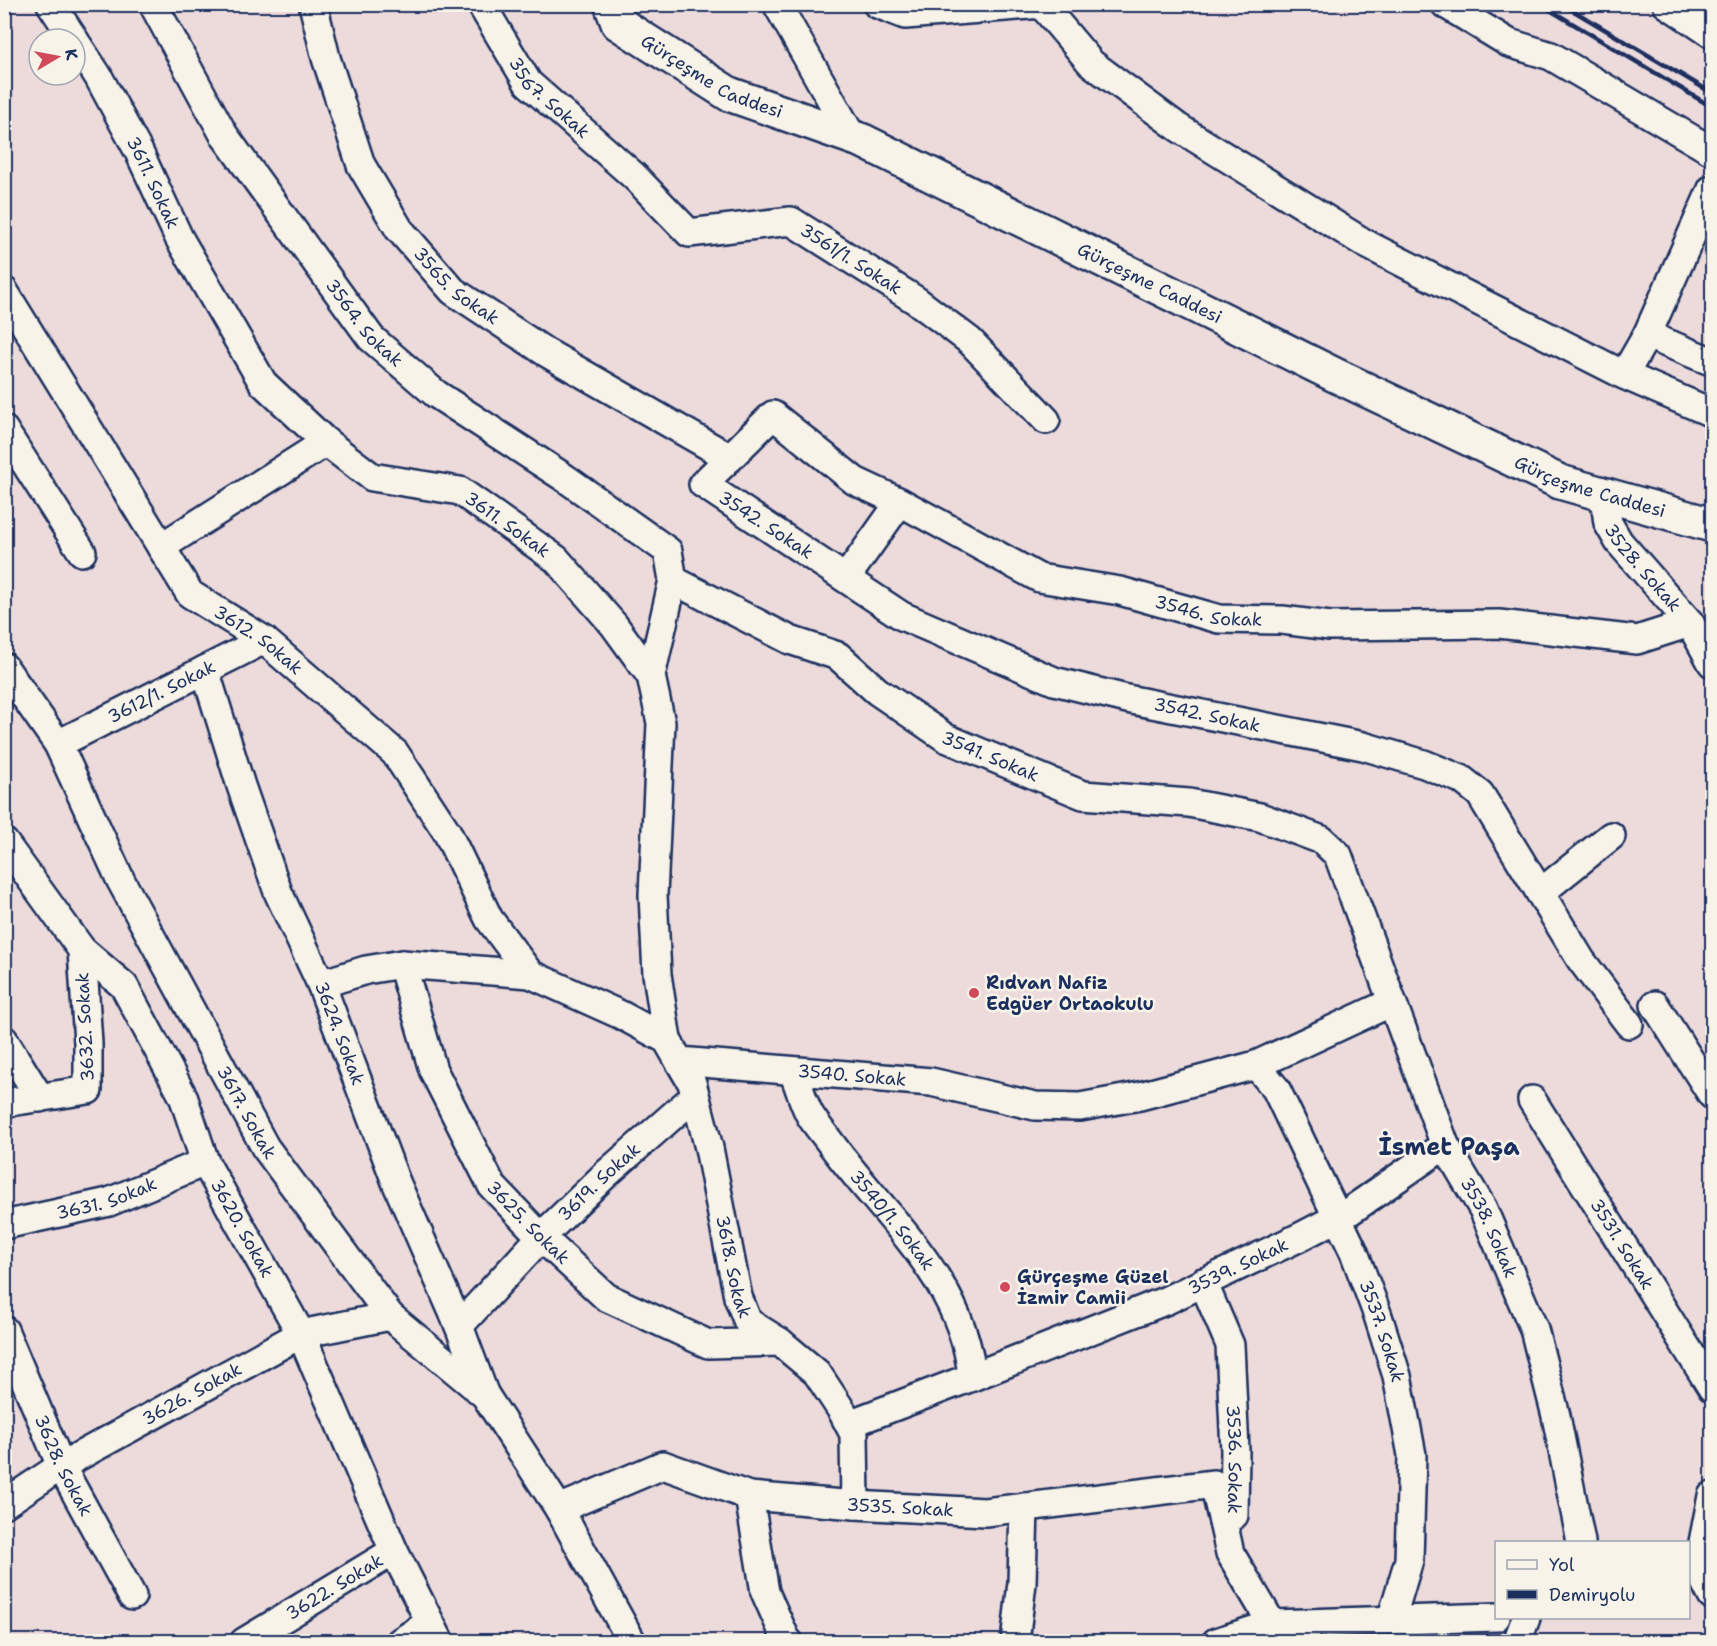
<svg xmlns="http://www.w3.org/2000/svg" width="1717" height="1646" font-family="'Shantell Sans',sans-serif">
  <rect width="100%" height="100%" fill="#eddbdc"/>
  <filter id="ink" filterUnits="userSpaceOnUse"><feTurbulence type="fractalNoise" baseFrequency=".0167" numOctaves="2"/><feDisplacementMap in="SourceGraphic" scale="12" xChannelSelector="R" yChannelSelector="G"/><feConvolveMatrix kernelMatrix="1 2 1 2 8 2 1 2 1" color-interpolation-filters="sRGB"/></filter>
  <g filter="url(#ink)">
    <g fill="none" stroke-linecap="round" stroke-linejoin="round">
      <defs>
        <g id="street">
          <polyline points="51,4 74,39"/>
          <path id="s1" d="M 153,4 L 224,135 L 371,338 L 436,394 L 565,478 L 668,551 L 673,580 L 651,676"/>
          <path id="s2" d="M 313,4 L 326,58 L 361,165 L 399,229 L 453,291 L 547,353 L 730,458"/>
          <path id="s3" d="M 481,4 L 528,83 L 634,176 L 689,233 L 791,221 L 917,301 L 970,341 L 1046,420"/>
          <polyline points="777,4 852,137"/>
          <polyline points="877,4 905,15 1042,4"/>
          <polyline points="1445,4 1509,43 1551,56 1712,151"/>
          <polyline points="1667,4 1712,34"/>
          <polyline points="1042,5 1091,63 1179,128 1366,244 1624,375 1712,413"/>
          <path id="s4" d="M 75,41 L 98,76 L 139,152 L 179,238 L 263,383 L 326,442 L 372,477 L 460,491 L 556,559 L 614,625 L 651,676 L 661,723 L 653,895 L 657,974 L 667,1040"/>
          <path id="s5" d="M 4,291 L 190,594 L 264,640 L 395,753 L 447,832 L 489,919 L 530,974"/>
          <polyline points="1647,335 1708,360 1712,359"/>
          <polyline points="1624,375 1647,335 1712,189"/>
          <polyline points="4,430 82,552"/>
          <path id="s6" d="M 1604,494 L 1608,523 L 1619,542 L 1690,623 L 1712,663"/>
          <polyline points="161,547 326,442"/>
          <polyline points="846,578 900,502"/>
          <path id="s7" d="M 673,580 L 790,640 L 838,656 L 877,691 L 946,738 L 1015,767 L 1083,795 L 1189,803 L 1260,817 L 1322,840 L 1338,855 L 1445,1145 L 1483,1209 L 1534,1329 L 1556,1416 L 1581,1542"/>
          <path id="s8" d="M 4,667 L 58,744 L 121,881 L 265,1147 L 390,1316 L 485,1395 L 559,1509 L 632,1642"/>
          <path id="s9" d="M 205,670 L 241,786 L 278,892 L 321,984 L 396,1182 L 459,1326 L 484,1393"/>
          <path id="s10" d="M 58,744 L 264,640"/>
          <path id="s11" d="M 4,842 L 82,950 L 124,986 L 183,1096 L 205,1162 L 301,1334 L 394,1551 L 440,1642"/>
          <polyline points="1540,893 1611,836"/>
          <path id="s12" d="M 402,964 L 433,1070 L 492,1186 L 541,1237 L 606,1297 L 708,1344 L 780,1342"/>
          <path id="s13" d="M 321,984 L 366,970 L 402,964 L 530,974 L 621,1015 L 667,1040 L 679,1061 L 931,1082 L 1035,1106 L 1080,1107 L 1140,1096 L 1256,1065 L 1392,1002"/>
          <polyline points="1655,1005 1712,1095"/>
          <path id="s14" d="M 1629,1024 L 1581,960 L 1480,794 L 1461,779 L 1424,764 L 1363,746 L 1127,699 L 1054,681 L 902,616 L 703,484 L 773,415 L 855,481 L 900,502 L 1039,578 L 1120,591 L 1219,619 L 1282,620 L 1330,626 L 1499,624 L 1637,640 L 1690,623"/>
          <polyline points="4,1040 40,1098"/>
          <path id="s15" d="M 679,1061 L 692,1083 L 709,1148 L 738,1297 L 748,1322 L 780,1342 L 817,1373 L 842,1411 L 854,1434 L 855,1505"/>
          <path id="s16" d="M 1256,1065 L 1276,1089 L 1354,1252 L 1378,1316 L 1397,1376 L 1412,1455 L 1409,1560 L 1391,1620"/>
          <path id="s17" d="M 793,1072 C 799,1086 803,1102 810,1115 C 816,1125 825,1135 832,1145 C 885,1217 964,1282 972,1377"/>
          <path id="s18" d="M 1532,1100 L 1712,1388"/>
          <polyline points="4,1103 88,1090 88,1043 82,950"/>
          <path id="s19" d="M 4,1225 L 109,1202 L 205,1162"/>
          <path id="s20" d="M 1203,1282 L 1230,1345 L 1235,1451 L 1234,1515 L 1223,1522 L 1230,1553 L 1272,1624"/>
          <path id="s21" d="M 459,1326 L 541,1237 L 605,1175 L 695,1096"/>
          <path id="s22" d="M 4,1330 L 61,1466 L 132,1596"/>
          <path id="s23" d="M 849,1424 L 972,1377 L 1167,1300 L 1300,1237 L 1350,1211 L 1445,1145"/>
          <polyline points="749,1496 765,1592 786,1639 789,1642"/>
          <polyline points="1712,1496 1698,1568 1712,1596"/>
          <path id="s24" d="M 4,1504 L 61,1466 L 301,1334 L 390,1316"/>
          <path id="s25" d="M 559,1509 L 663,1465 L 749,1496 L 855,1505 L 985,1512 L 1214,1484 L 1223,1522"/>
          <path id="s26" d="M 244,1642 L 394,1551"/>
          <polyline points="400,1642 429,1623"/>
          <polyline points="1015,1642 1022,1583 1024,1507"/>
          <polyline points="1216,1642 1272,1624 1496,1617"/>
          <polyline points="1517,1642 1526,1618"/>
        </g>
        <g id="secondary">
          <path id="s27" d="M 611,4 L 618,23 L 729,94 L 863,141 L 1335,375 L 1560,482 L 1712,525"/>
        </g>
      </defs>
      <!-- street casing -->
      <use href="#street" stroke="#1b2f5e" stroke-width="32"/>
      <!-- secondary casing -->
      <use href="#secondary" stroke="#1b2f5e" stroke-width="38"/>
      <!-- street -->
      <use href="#street" stroke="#f7f3e8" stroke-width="27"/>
      <!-- secondary -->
      <use href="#secondary" stroke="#f7f3e8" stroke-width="33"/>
      <!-- rail -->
      <g stroke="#1b2f5e" stroke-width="4.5">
        <polyline points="1540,4 1712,107"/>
        <polyline points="1562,4 1712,93"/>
      </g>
    </g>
  </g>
  <!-- markers -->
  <g fill="#d1495b" stroke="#f7f3e8" stroke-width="2">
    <circle cx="974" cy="993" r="6"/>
    <circle cx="1005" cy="1287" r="6"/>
  </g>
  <g text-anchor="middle" stroke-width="5" stroke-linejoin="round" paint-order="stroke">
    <!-- street labels -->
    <g font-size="18" fill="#1b2f5e" stroke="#f7f3e8">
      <text dy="6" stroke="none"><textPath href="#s27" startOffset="129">Gürçeşme Caddesi</textPath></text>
      <text dy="6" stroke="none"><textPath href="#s3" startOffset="117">3567. Sokak</textPath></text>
      <text dy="6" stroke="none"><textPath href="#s4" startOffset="162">3611. Sokak</textPath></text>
      <text dy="6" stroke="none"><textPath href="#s3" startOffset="486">3561/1. Sokak</textPath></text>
      <text dy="6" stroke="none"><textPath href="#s27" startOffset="614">Gürçeşme Caddesi</textPath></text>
      <text dy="6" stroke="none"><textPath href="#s2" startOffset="324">3565. Sokak</textPath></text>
      <text dy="6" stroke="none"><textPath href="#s1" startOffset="384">3564. Sokak</textPath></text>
      <text dy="6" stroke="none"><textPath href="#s27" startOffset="1100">Gürçeşme Caddesi</textPath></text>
      <text transform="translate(766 525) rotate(33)" y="6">3542. Sokak</text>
      <text dy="6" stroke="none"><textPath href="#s4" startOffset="682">3611. Sokak</textPath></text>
      <text dy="6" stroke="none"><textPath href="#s6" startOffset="86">3528. Sokak</textPath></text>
      <text dy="6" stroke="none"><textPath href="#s14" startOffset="1707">3546. Sokak</textPath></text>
      <text dy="6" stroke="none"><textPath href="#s5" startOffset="438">3612. Sokak</textPath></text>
      <text dy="6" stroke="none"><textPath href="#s10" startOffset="116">3612/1. Sokak</textPath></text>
      <text transform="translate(1207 715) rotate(12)" y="6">3542. Sokak</text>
      <text dy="6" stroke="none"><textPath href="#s7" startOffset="366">3541. Sokak</textPath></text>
      <text transform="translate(85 1027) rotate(-93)" y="6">3632. Sokak</text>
      <text dy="6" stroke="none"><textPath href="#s9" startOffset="388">3624. Sokak</textPath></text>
      <text dy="6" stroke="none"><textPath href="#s13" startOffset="562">3540. Sokak</textPath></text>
      <text dy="6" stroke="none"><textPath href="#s8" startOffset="508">3617. Sokak</textPath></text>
      <text dy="6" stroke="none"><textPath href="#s21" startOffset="201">3619. Sokak</textPath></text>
      <text dy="6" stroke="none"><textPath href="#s19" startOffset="106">3631. Sokak</textPath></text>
      <text dy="6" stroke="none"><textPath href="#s12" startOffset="292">3625. Sokak</textPath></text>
      <text dy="6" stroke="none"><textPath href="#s17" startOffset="180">3540/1. Sokak</textPath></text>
      <text dy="6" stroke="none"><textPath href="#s11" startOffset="459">3620. Sokak</textPath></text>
      <text dy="6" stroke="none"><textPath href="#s7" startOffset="1136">3538. Sokak</textPath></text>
      <text dy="6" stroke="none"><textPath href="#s18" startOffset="170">3531. Sokak</textPath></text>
      <text dy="6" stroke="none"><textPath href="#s15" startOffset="214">3618. Sokak</textPath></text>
      <text dy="6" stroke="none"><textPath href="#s23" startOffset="420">3539. Sokak</textPath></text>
      <text dy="6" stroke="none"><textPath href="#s16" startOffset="296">3537. Sokak</textPath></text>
      <text dy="6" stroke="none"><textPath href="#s24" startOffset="218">3626. Sokak</textPath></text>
      <text dy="6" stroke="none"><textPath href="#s20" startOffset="183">3536. Sokak</textPath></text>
      <text dy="6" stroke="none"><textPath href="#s22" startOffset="148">3628. Sokak</textPath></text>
      <text dy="6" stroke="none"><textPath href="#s25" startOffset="356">3535. Sokak</textPath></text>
      <text dy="6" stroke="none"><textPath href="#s26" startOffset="106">3622. Sokak</textPath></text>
    </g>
    <!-- poi labels -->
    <g font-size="18" font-weight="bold" fill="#1b2f5e" stroke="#f7f3e8" text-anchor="start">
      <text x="986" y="989">Rıdvan Nafiz<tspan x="986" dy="21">Edgüer Ortaokulu</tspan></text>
      <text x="1017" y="1283">Gürçeşme Güzel<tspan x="1017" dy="21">İzmir Camii</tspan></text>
    </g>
    <!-- district labels -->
    <g font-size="24" font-weight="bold" fill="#1b2f5e" stroke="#f7f3e8">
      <text x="1449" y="1155">İsmet Paşa</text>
    </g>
  </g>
  <!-- margin -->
  <rect width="1717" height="1646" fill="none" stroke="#f7f3e8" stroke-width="24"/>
  <rect x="12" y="12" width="1693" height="1622" fill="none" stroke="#1b2f5e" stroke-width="2" filter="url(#ink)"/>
  <!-- legend -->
  <rect x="1495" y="1541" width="195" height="78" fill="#f7f3e8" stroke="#9fa5b1" stroke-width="1.5"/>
  <rect x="1507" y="1560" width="30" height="9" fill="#f7f3e8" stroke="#9fa5b1" stroke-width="1.5"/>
  <text x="1549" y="1571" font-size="18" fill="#1b2f5e">Yol</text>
  <rect x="1507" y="1590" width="30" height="9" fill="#1b2f5e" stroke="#9fa5b1" stroke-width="1.5"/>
  <text x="1549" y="1601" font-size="18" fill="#1b2f5e">Demiryolu</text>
  <!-- north arrow -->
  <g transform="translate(57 57) rotate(80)"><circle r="28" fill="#f7f3e8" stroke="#9fa5b1" stroke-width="1.5"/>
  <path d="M0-4.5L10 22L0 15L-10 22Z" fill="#d1495b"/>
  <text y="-9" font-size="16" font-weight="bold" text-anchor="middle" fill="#1b2f5e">K</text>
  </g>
</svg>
